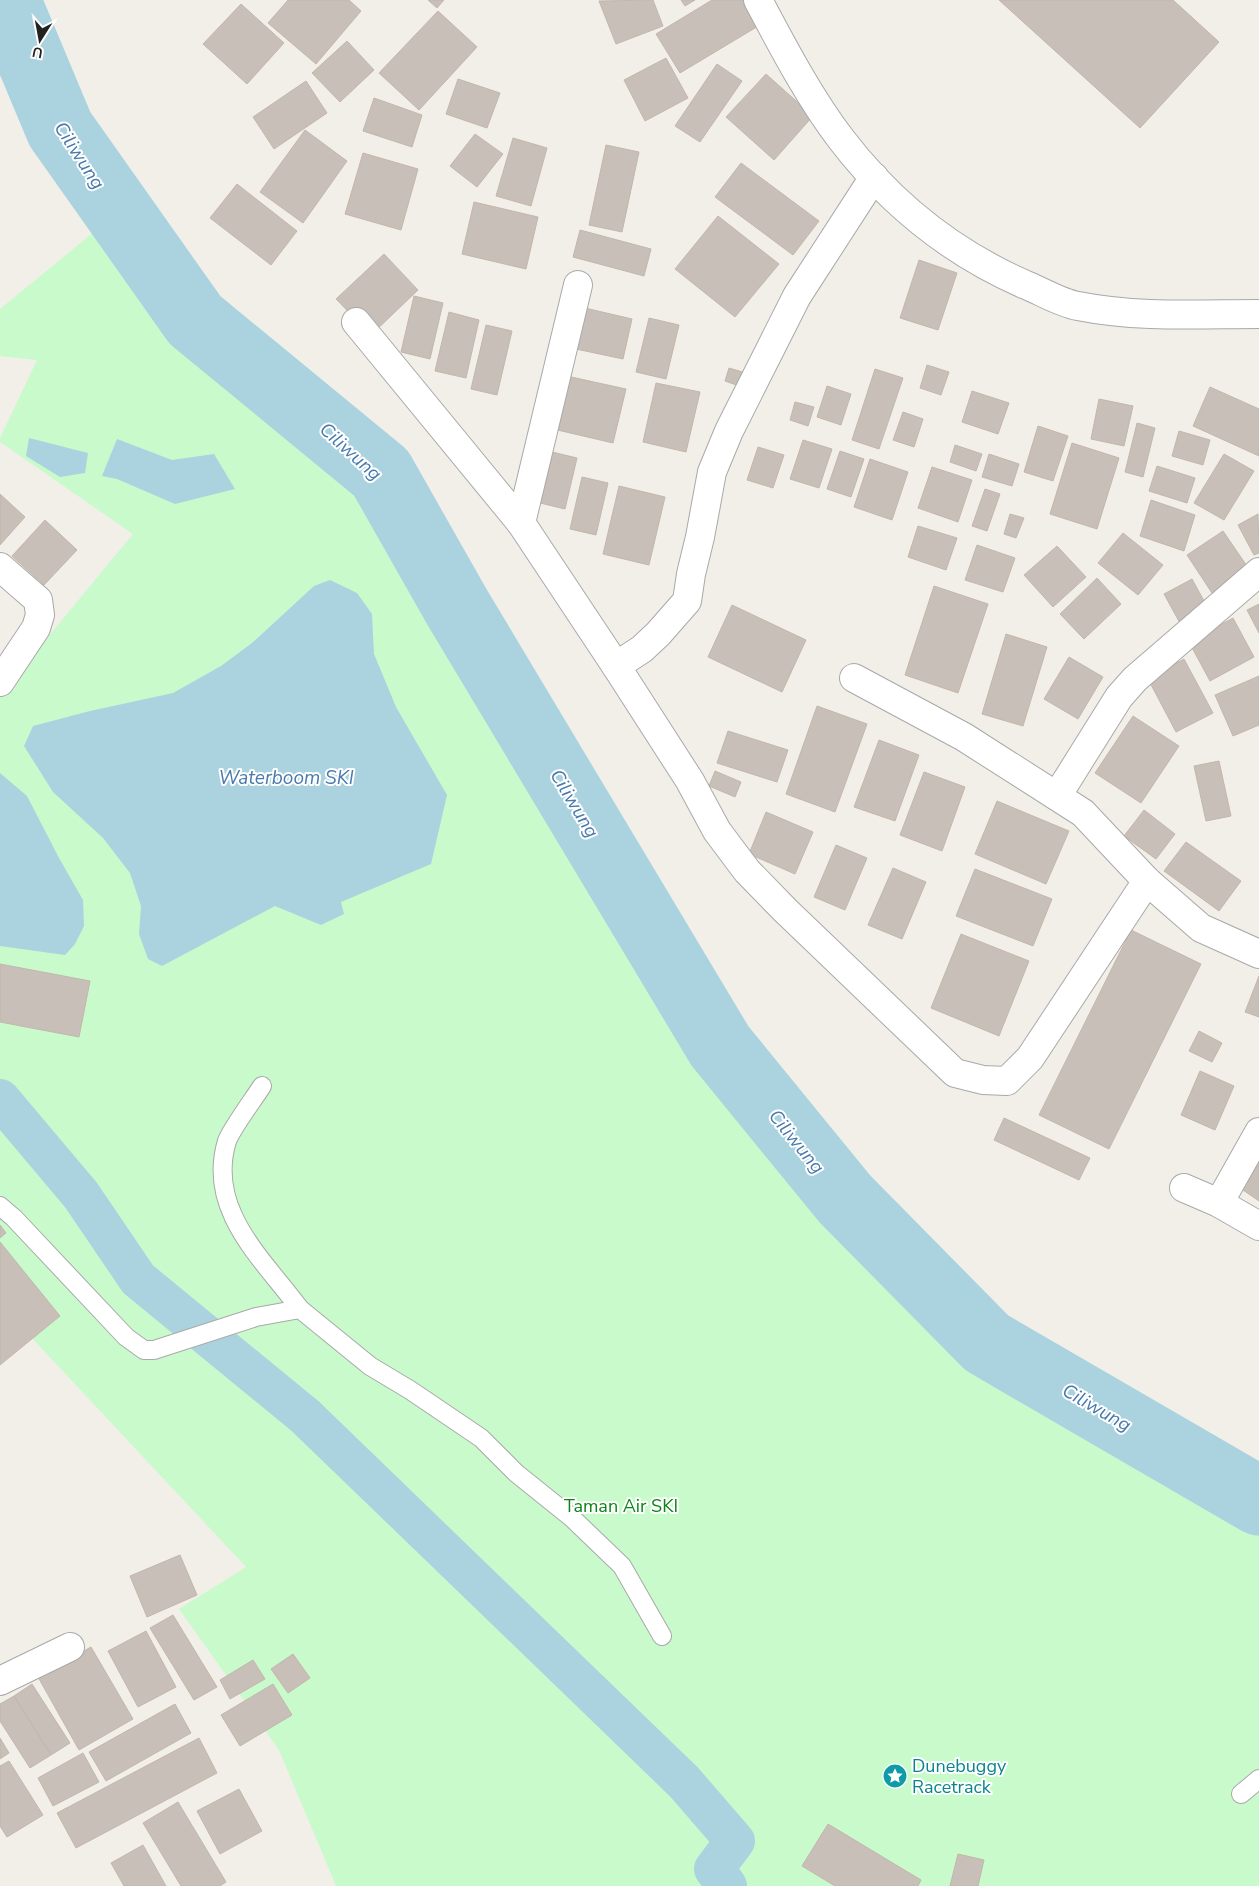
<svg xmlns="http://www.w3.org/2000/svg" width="1259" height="1886" font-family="'Nunito Sans',sans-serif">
  <rect width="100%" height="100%" fill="#f2efe9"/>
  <!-- park -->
  <polygon fill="#c8facc" points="118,212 195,320 381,473 720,1046 978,1337 1259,1501 1259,1886 336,1886 279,1750 179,1609 246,1567 0,1304 0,695 133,534 0,442 0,438 37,360 0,356 0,309"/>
  <!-- water -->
  <g fill="#aad3df">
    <polygon points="29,438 88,453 85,473 60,477 26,456"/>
    <polygon points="117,439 172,460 214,454 235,489 175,504 117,479 102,476"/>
    <polygon points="330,580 357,593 372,614 374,654 396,707 447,795 431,864 341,902 344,914 321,925 275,906 162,966 148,959 139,934 141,906 130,873 103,838 53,792 24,746 33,726 90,711 173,693 221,666 252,643 314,586"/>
    <polygon points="0,773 27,796 59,858 83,900 84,926 75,944 65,955 0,946"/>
  </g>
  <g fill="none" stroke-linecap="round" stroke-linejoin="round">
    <!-- canal -->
    <polyline stroke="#aad3df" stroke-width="40" points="0,1099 81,1195 138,1279 305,1416 684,1782 735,1841 714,1869 727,1886"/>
    <!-- river -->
    <polyline stroke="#aad3df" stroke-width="69" points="6,0 60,129 195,320 381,473 457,607 720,1046 845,1199 987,1343 1259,1501"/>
  </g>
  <!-- building -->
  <g fill="#c7bfb8" stroke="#c4b6ab">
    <polygon points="288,0 349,0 361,11 316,64 268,23"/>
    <polygon points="428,0 444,0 437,8"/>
    <polygon points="653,0 663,26 616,44 599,1"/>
    <polygon points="681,0 695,0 685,6"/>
    <polygon points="712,0 744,0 760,25 680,73 656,34"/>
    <polygon points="999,0 1173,0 1219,42 1140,128"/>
    <polygon points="241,4 284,43 247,84 203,44"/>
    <polygon points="438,11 477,47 419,110 379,73"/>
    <polygon points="347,41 374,70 340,102 312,73"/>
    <polygon points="666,58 688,98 645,121 624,80"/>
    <polygon points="717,64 742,81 700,142 675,126"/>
    <polygon points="766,74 813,116 774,160 726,117"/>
    <polygon points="458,79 500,93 487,128 446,114"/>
    <polygon points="306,81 327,113 274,149 253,117"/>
    <polygon points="374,98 422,115 412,147 363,131"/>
    <polygon points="305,130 347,161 303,223 260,192"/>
    <polygon points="475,134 503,154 477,187 450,166"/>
    <polygon points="513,138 547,148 531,206 496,196"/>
    <polygon points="606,145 639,152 622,232 589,225"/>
    <polygon points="363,153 418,169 401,230 345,214"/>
    <polygon points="741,163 819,221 793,255 715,197"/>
    <polygon points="237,184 297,231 271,265 210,218"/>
    <polygon points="474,202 538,217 526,269 462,254"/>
    <polygon points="718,216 779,264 735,317 675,269"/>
    <polygon points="580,230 651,249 644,276 573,257"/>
    <polygon points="384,254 418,290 371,335 336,299"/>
    <polygon points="919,260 957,273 938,330 900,318"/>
    <polygon points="414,296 443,303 430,359 401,352"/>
    <polygon points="585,308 632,319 623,359 576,349"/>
    <polygon points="449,312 479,320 466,378 435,371"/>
    <polygon points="649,318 679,325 666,379 636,372"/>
    <polygon points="486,325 512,331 497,395 471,389"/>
    <polygon points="927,365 949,372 941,395 920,388"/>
    <polygon points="729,368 746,373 742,387 725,381"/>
    <polygon points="875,369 903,378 879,449 852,440"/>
    <polygon points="562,375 626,389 613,443 549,428"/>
    <polygon points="656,383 700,392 686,452 643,442"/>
    <polygon points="827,386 851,394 841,425 817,417"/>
    <polygon points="1210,387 1259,409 1259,456 1193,426"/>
    <polygon points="972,391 1009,403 998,434 962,422"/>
    <polygon points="1099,399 1133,406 1124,446 1091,439"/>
    <polygon points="795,402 814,407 808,426 790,420"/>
    <polygon points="903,412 923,419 914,447 893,440"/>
    <polygon points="1137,423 1155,428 1143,477 1125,472"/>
    <polygon points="1038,426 1068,436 1053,481 1024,472"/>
    <polygon points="1179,431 1210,440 1203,465 1172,456"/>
    <polygon points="803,440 832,449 819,488 790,479"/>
    <polygon points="1072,443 1119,458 1097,529 1050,514"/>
    <polygon points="955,445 982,454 976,471 950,462"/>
    <polygon points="758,447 784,455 773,488 747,480"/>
    <polygon points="548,451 577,458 565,509 536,502"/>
    <polygon points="840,451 864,459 851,497 827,489"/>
    <polygon points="989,454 1019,464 1012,486 982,477"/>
    <polygon points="1224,454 1254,471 1224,520 1194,503"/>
    <polygon points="870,459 908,472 892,520 854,507"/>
    <polygon points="1157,466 1195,478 1187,503 1149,491"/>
    <polygon points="932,467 972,480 958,522 918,508"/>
    <polygon points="582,477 608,483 596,535 570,529"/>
    <polygon points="619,486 665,497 649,565 603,554"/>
    <polygon points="985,489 1000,494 987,531 972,526"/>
    <polygon points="0,494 25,517 0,545"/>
    <polygon points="1151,500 1195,515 1184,551 1140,536"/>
    <polygon points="1010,514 1024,518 1016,538 1004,534"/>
    <polygon points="1258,514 1259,553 1254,555 1238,525"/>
    <polygon points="45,520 77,550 44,585 12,556"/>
    <polygon points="918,526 957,538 946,570 908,557"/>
    <polygon points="1223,531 1249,569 1212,593 1187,555"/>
    <polygon points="1123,533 1163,565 1138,595 1098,563"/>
    <polygon points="977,545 1015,558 1003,592 965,580"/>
    <polygon points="1057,546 1086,577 1053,607 1024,575"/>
    <polygon points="1097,578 1121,604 1084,639 1060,614"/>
    <polygon points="1192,579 1209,610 1181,625 1164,594"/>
    <polygon points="934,586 988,604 958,693 905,675"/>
    <polygon points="1259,604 1259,633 1247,610"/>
    <polygon points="732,605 806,640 782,692 708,657"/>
    <polygon points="1233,618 1254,657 1210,681 1189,642"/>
    <polygon points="1006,634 1047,647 1023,726 982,714"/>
    <polygon points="1069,657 1103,677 1078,719 1044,699"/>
    <polygon points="1184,659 1213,713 1176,732 1148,679"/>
    <polygon points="1259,676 1259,725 1233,736 1215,695"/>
    <polygon points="817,706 867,724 835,812 786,794"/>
    <polygon points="1133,716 1179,746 1141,803 1095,773"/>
    <polygon points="728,731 788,750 777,782 717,763"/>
    <polygon points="879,740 919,755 895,821 854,807"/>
    <polygon points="1219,761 1231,816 1206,821 1194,766"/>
    <polygon points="715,771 741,782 735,797 709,786"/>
    <polygon points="924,772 965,787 942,851 900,835"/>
    <polygon points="997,801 1069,831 1046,884 975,854"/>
    <polygon points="1144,810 1175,834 1156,859 1124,836"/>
    <polygon points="766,812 813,832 795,874 749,854"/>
    <polygon points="1186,842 1241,881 1219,911 1164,871"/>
    <polygon points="836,845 867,858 845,910 814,897"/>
    <polygon points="893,868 926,882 902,939 868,925"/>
    <polygon points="975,869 1052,899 1033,946 956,916"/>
    <polygon points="1131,930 1201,964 1109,1149 1039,1115"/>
    <polygon points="961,934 1029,961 999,1036 931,1008"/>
    <polygon points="0,964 90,981 79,1037 0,1022"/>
    <polygon points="1259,976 1259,1017 1245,1012"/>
    <polygon points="1199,1031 1222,1043 1212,1062 1189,1051"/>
    <polygon points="1200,1071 1234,1086 1215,1130 1181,1115"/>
    <polygon points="1004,1118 1090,1158 1079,1180 994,1140"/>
    <polygon points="1259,1162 1259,1201 1240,1188"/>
    <polygon points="0,1225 6,1233 0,1238"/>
    <polygon points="0,1242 60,1316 0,1365"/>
    <polygon points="180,1555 197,1595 147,1617 130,1576"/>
    <polygon points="173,1615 217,1687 194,1700 150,1628"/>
    <polygon points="146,1631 176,1687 138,1707 108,1651"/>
    <polygon points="91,1647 133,1719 79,1750 38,1677"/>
    <polygon points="293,1654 310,1678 288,1693 271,1669"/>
    <polygon points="253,1660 265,1679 230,1699 220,1680"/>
    <polygon points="32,1684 70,1743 51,1755 14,1696"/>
    <polygon points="273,1684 292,1715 240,1746 221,1715"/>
    <polygon points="14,1696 51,1755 30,1768 0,1721 0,1704"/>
    <polygon points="175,1704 191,1733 106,1781 89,1752"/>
    <polygon points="0,1738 9,1753 0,1759"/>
    <polygon points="199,1738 217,1773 76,1848 57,1813"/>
    <polygon points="83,1753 99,1782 53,1806 38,1778"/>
    <polygon points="9,1761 43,1815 7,1837 0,1826 0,1766"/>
    <polygon points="239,1789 262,1831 220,1854 197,1811"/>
    <polygon points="178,1802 226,1882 220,1886 181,1886 143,1823"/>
    <polygon points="828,1824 921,1880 918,1886 835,1886 802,1866"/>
    <polygon points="143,1845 166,1886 124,1886 111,1863"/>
    <polygon points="958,1854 984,1860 978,1886 950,1886"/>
  </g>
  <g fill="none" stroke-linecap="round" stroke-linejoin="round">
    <defs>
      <g id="service">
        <path d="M 0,1206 L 14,1218 L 126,1337 L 144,1350 L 154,1350 L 256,1317 L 300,1309 C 263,1259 206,1210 227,1141 C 232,1128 253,1100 262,1086"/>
        <polyline points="300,1309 370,1366 410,1390 481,1438 516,1473 572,1518 622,1566 662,1636"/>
        <polyline points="1241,1794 1259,1779"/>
      </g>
      <g id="minor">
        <path d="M 758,0 C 783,47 809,97 841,139 C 890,203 952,253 1026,285 C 1043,292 1061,303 1078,306 C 1138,318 1199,314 1259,314"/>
        <polyline points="578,285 521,523 616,666 690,781 717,831 747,871 785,910 955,1073 983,1080 1007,1081 1030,1058 1147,881"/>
        <polyline points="356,322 521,523"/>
        <polyline points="0,567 38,600 40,615 36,628 0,682"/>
        <polyline points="616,666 642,649 658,634 687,601 691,574 700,537 712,472 729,431 797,296 874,177"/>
        <polyline points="854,678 964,737 1083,813 1147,881 1201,928 1259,954"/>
        <polyline points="1057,796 1119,697 1135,679 1259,572"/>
        <polyline points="1184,1188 1219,1203 1259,1226"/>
        <polyline points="1219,1203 1259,1132"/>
        <polyline points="0,1681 70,1647"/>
      </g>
    </defs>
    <!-- service casing -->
    <use href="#service" stroke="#a9a9a9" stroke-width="20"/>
    <!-- minor casing -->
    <use href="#minor" stroke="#a9a9a9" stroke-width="30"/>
    <!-- service -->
    <use href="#service" stroke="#fff" stroke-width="18"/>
    <!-- minor -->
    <use href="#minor" stroke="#fff" stroke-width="28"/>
  </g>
  <!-- icons -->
  <defs>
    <symbol id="sight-disc" viewBox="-11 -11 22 22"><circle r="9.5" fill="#0f9aa8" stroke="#fff"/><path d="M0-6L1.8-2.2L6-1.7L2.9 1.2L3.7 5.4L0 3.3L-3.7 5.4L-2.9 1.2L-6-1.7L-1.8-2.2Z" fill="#fff"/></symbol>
  </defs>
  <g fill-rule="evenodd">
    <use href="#sight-disc" x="881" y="1762" width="28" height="28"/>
  </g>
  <g text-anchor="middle" stroke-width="4" stroke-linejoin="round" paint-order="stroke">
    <!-- park labels -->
    <g font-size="18" fill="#0c8416" stroke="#fff">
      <text x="621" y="1512">Taman Air SKI</text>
    </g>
    <!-- culture labels -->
    <g font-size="18" fill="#0d838f" stroke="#fff" text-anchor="start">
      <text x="912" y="1772">Dunebuggy<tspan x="912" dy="21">Racetrack</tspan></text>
    </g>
    <!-- water labels -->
    <g font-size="19" font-style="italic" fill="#4a7aab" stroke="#fff">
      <text transform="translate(80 155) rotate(57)" y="7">Ciliwung</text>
      <text transform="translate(351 451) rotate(42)" y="7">Ciliwung</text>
      <text x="286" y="784">Waterboom SKI</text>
      <text transform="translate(575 803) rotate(59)" y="7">Ciliwung</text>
      <text transform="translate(797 1141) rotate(51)" y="7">Ciliwung</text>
      <text transform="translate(1097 1407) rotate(30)" y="7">Ciliwung</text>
    </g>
  </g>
  <!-- north arrow -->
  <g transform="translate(40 40) rotate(191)" stroke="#ffffff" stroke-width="4" paint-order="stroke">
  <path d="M0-4L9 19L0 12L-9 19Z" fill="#222222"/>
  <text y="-8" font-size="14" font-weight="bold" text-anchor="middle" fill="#222222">U</text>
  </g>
</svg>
